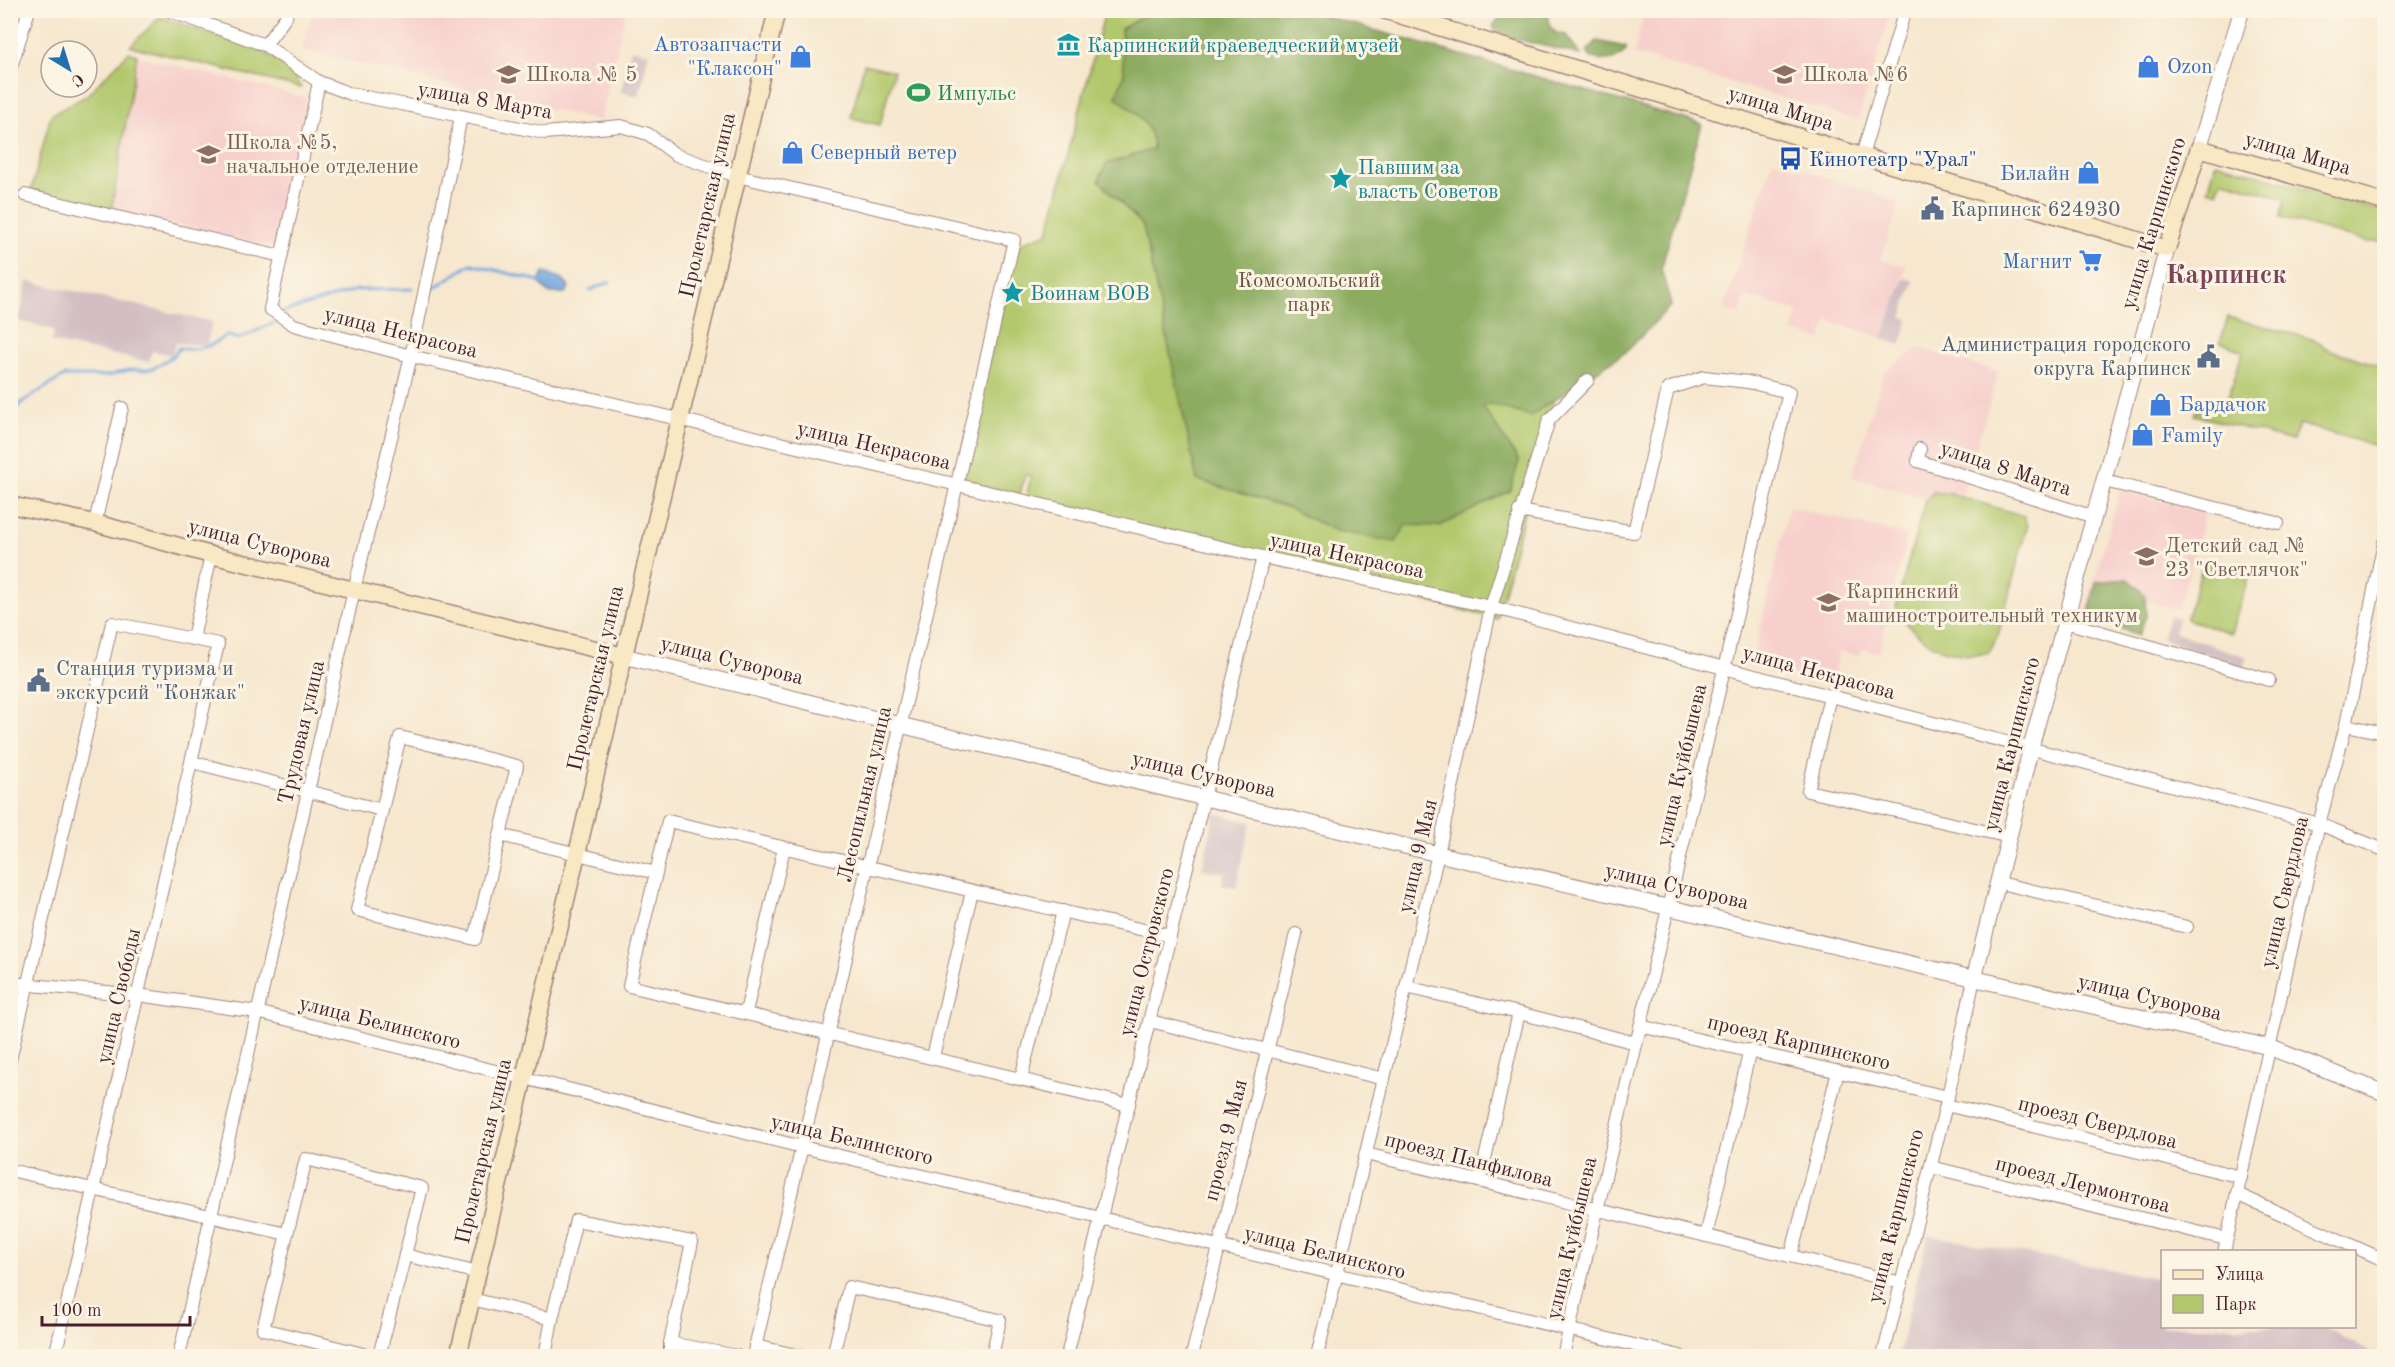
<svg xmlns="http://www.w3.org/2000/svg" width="2395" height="1367" font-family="'Old Standard TT',serif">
  <rect width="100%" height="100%" fill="#fcf5e5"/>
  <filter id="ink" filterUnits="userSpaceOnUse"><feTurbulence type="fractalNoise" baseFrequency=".0167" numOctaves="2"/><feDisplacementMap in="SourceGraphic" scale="12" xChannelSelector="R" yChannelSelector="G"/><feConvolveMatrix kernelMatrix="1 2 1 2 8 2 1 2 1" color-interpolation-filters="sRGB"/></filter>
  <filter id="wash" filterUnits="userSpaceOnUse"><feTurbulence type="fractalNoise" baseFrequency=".008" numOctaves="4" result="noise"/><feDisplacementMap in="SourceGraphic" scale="24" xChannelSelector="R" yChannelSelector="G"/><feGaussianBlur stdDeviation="1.35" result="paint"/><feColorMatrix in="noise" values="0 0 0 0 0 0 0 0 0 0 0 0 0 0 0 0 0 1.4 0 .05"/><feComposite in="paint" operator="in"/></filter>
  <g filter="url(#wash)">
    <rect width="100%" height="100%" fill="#f6e7ce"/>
    <!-- built -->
    <g fill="#f7d0cd">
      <polygon points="312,11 312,10 626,11 600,121 302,50"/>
      <polygon points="1644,11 1644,10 1891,11 1858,120 1634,54"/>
      <polygon points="138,56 306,98 276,247 113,211"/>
      <polygon points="1773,160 1900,202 1881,259 1906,267 1882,338 1828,320 1821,340 1792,332 1798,312 1746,296 1739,315 1723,309"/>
      <polygon points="1919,348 1999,372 1958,508 1852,477 1884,372"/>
      <polygon points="2120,490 2205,514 2178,610 2144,600 2136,630 2084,615"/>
      <polygon points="1789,507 1907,535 1879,653 1861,649 1859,656 1839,651 1831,685 1751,666"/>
    </g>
    <!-- industrial -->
    <g fill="#d2bec3">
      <polygon points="631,49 649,53 639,96 621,92"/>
      <polygon points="1904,278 1914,281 1902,317 1909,319 1900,345 1882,338"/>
      <polygon points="27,281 212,322 207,345 175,343 172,355 152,351 149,362 52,342 54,330 19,321"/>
      <polygon points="2170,615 2179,618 2174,632 2247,657 2242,671 2226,665 2227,661 2161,639"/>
      <polygon points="1215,813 1251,822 1236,887 1222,884 1224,873 1202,869"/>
      <polygon points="1928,1235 2162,1279 2162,1326 2323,1327 2378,1356 1898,1356"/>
    </g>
    <!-- green -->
    <g fill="#b1c86c" stroke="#7e744c" stroke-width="1.5">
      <polygon points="1105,11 1307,11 1702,124 1628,350 1553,401 1497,619 1026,498 1031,476 1025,475 1020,495 958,480 1018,244 1048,233"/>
      <polygon points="160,17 259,50 290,67 301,88 130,46"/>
      <polygon points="129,52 137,55 111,213 31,191 51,115 86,96"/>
      <polygon points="864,64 894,71 880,125 851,118"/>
      <polygon points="2216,162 2384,212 2384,242 2367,242 2280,217 2285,199 2222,180 2217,192 2208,190"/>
      <polygon points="2228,317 2312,339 2328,349 2384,367 2384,448 2299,424 2293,441 2194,415 2196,411 2226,404 2243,351 2220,342"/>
      <path d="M 1933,492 L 1951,494 L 2024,516 L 2027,526 L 1998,636 L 1989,653 C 1950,661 1914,641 1896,607 L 1925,501 Z"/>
      <polygon points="2204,562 2249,575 2231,633 2186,619"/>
    </g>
    <!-- forest -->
    <g fill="#8cac60" stroke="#6b6646" stroke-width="1.5">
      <polygon points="1505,10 1548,11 1550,26 1556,33 1566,35 1581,55 1508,37 1495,31 1493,26"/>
      <path d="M 1151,11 L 1307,11 L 1702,124 L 1661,269 L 1671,305 L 1628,350 L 1530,416 L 1489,404 L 1483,407 L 1519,461 L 1510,491 L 1440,526 L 1406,525 L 1396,542 L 1336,531 L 1286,507 L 1197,480 L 1143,226 L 1099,180 L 1106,164 L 1153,149 C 1153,124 1134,111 1116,97 L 1124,74 L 1121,29 Z"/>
      <path d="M 1597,41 L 1626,47 L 1626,51 C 1615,61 1604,63 1590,57 L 1587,51 Z"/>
      <polygon points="2128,579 2145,595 2146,616 2138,636 2089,614 2096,582"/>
    </g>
    <!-- water -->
    <polygon fill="#6fa6dd" stroke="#5c6284" stroke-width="1.5" points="544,272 563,279 569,287 565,293 548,293 539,282"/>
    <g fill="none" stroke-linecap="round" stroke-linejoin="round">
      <!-- stream -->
      <g stroke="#6fa6dd" stroke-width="3">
        <polyline points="590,290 610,282"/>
        <polyline points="429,291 471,264 543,282"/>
        <polyline points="283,312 357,290 412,289"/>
        <path d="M 10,416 L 22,402 L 64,376 L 108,376 L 128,370 L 147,370 L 154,368 L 174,355 L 179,348 C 198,352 212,346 227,335 L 238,339 L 274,323"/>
      </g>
    </g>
  </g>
  <g filter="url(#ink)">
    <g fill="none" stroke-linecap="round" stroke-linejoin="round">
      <defs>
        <g id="minor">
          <polyline points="167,10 265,45 319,82 351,94 545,133 621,126 648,134 676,155 737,176 1014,240 753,1356"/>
          <polyline points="265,45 286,17 287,10"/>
          <polyline points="10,70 29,10"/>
          <polyline points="319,82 270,309 294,325 411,356 1263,557 1491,607 2319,824 2384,850"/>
          <polyline points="1862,156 1905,10"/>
          <polyline points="25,195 281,256"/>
          <polyline points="1920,449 1918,461 2094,517"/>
          <polyline points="2104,481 2278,523"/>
          <polyline points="1519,511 1634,532 1668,389 1704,377 1748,382 1789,392 1563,1356"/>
          <polyline points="95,523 122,408"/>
          <polyline points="2065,622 2269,680"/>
          <polyline points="193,639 211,555"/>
          <polyline points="1830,696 1808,791 2010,837"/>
          <polyline points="2346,725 2384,733"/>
          <polyline points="192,762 382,810 357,910 475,939 500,835 656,873 668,821 1170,936"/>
          <polyline points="382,810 400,737 517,766 500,835"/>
          <polyline points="656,873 629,986 1129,1105"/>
          <polyline points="2000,883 2187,927"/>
          <polyline points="10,983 138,995 257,1012 802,1147 1680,1356"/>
          <polyline points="1406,987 1519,1013 1636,1043"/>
          <polyline points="746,1012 784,848"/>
          <polyline points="1150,1021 1384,1079"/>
          <polyline points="1640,1026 1948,1097"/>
          <polyline points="933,1057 972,891"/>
          <polyline points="10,1060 112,623 218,644 55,1356"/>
          <polyline points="1021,1078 1063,911"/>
          <polyline points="1946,1105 2241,1177"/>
          <polyline points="1366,1154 1902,1283"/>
          <polyline points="1931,1167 2226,1239"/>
          <polyline points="10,1170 287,1234 263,1329 371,1356"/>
          <polyline points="1480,1180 1519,1013"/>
          <polyline points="2237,1194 2384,1260"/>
          <polyline points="287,1234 306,1159 422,1188 405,1255"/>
          <polyline points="1706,1236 1750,1050"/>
          <polyline points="2224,1252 2319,824 2346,725 2384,542"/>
          <polyline points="1791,1256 1838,1071"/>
          <polyline points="472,1299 552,1319 576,1220 692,1242 670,1343 737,1356"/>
          <polyline points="755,1346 801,1356"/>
          <polyline points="179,1356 354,590 411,356 461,117"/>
          <polyline points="379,1356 405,1255 478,1273"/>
          <polyline points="545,1356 552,1319"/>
          <polyline points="670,1356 670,1343"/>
          <polyline points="833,1356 849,1287 1000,1320 992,1356"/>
          <polyline points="1067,1356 1263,557"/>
          <polyline points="1192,1356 1296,934"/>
          <polyline points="1317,1356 1438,854 1491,607 1549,420 1588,380"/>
          <polyline points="1883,1356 1946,1105 1974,979"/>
        </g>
        <g id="tertiary">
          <polyline points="2199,148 2242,10"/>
          <polyline points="624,656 900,725 1438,854 2269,1047 2384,1093"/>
          <polyline points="1974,979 2031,747 2167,249"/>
        </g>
        <g id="secondary">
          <polyline points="1383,10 2167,249 2199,148 2384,202"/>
          <polyline points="10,505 95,523 211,555 624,656"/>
          <polyline points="458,1356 777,10"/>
        </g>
      </defs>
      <!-- minor casing -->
      <use href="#minor" stroke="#a0837c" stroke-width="14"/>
      <!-- tertiary casing -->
      <use href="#tertiary" stroke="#a0837c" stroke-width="17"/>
      <!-- secondary casing -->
      <use href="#secondary" stroke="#a0837c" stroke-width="19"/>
      <!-- minor -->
      <use href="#minor" stroke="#fff" stroke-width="12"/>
      <!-- tertiary -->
      <use href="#tertiary" stroke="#fff" stroke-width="15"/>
      <!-- secondary -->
      <use href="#secondary" stroke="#f8e8c3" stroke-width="16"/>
    </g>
  </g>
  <!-- icons -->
  <defs>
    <symbol id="museum-bare" viewBox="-9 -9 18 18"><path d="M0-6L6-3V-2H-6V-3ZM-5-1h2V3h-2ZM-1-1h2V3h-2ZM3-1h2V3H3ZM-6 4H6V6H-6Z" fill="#0f9aa8" stroke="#fcf5e5" stroke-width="2.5" paint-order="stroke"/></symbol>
    <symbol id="shop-bare" viewBox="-9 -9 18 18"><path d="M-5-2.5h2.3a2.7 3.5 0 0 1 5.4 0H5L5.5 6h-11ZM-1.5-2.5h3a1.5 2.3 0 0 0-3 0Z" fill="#3f7fe0" stroke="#fcf5e5" stroke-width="2.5" paint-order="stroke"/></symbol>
    <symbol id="school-bare" viewBox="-9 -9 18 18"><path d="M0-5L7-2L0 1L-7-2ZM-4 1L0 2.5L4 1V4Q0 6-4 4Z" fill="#8d6e63" stroke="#fcf5e5" stroke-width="2.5" paint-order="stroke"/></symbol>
    <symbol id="stadium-bare" viewBox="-9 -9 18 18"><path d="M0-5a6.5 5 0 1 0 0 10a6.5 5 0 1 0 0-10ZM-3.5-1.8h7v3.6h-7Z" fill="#2e9e5b" stroke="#fcf5e5" stroke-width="2.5" paint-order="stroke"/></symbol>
    <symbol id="bus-bare" viewBox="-9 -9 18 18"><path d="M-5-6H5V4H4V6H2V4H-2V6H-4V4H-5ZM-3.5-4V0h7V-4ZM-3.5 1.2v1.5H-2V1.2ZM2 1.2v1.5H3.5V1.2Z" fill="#1a4fb4" stroke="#fcf5e5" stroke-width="2.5" paint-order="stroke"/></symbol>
    <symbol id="sight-bare" viewBox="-9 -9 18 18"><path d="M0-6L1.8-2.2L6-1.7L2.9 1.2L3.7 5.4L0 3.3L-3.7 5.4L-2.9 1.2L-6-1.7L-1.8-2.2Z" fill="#0f9aa8" stroke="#fcf5e5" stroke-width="2.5" paint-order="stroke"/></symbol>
    <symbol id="civic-bare" viewBox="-9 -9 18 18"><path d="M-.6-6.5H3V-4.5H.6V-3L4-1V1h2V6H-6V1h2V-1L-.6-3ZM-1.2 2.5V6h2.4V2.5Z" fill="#5c6f8a" stroke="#fcf5e5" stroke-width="2.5" paint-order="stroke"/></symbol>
    <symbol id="supermarket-bare" viewBox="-9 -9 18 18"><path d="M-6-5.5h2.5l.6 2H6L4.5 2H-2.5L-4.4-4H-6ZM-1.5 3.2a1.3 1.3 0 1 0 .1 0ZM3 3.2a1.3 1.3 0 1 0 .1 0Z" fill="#3f7fe0" stroke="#fcf5e5" stroke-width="2.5" paint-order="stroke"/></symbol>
    <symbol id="university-bare" viewBox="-9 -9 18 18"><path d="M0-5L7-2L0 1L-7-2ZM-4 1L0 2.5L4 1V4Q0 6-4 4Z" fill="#8d6e63" stroke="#fcf5e5" stroke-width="2.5" paint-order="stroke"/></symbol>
  </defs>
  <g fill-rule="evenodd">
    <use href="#museum-bare" x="1052" y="28" width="33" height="33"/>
    <use href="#shop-bare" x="784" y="40" width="33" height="33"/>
    <use href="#shop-bare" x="2132" y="50" width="33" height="33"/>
    <use href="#school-bare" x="492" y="58" width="33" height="33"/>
    <use href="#school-bare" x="1768" y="58" width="33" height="33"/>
    <use href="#stadium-bare" x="902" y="76" width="33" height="33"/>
    <use href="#shop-bare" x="776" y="136" width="33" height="33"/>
    <use href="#school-bare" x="192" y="138" width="33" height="33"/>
    <use href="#bus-bare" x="1774" y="142" width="33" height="33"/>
    <use href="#shop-bare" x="2072" y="156" width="33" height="33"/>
    <use href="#sight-bare" x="1324" y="162" width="33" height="33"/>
    <use href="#civic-bare" x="1916" y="192" width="33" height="33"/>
    <use href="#supermarket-bare" x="2074" y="244" width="33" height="33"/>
    <use href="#sight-bare" x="996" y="276" width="33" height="33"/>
    <use href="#civic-bare" x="2192" y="340" width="33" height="33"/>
    <use href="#shop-bare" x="2144" y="388" width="33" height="33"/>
    <use href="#shop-bare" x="2126" y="418" width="33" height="33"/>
    <use href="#school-bare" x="2130" y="540" width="33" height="33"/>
    <use href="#university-bare" x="1812" y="586" width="33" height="33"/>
    <use href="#civic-bare" x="22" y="664" width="33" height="33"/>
  </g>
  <g text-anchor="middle" stroke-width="6" stroke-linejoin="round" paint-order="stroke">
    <!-- shop labels -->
    <g font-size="21" fill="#366cbe" stroke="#fcf5e5" text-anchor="start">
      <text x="782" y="51" text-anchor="end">Автозапчасти<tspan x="782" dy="24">"Клаксон"</tspan></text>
      <text x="2167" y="73">Ozon</text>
      <text x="810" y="159">Северный ветер</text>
      <text x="2070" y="180" text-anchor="end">Билайн</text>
      <text x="2072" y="268" text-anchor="end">Магнит</text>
      <text x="2179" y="411">Бардачок</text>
      <text x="2161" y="442">Family</text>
    </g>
    <!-- culture labels -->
    <g font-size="21" fill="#0d838f" stroke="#fcf5e5" text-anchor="start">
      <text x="1087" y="52">Карпинский краеведческий музей</text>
      <text x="1358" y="174">Павшим за<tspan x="1358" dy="24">власть Советов</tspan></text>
      <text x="1030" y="300">Воинам ВОВ</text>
    </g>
    <!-- education labels -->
    <g font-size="21" fill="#785e54" stroke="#fcf5e5" text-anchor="start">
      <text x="526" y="81">Школа № 5</text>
      <text x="1803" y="81">Школа №6</text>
      <text x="226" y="149">Школа №5,<tspan x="226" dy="24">начальное отделение</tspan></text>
      <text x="2165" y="552">Детский сад №<tspan x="2165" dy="24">23 "Светлячок"</tspan></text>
      <text x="1846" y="598">Карпинский<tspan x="1846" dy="24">машиностроительный техникум</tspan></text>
    </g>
    <!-- leisure labels -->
    <g font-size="21" fill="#27864d" stroke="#fcf5e5" text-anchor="start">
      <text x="937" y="100">Импульс</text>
    </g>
    <!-- street labels -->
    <g font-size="21" fill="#4a1f2b" stroke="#fcf5e5">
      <text transform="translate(485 100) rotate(10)" y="7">улица 8 Марта</text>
      <text transform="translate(1781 108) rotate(17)" y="7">улица Мира</text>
      <text transform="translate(2298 153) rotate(16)" y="7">улица Мира</text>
      <text transform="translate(707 205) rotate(-77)" y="7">Пролетарская улица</text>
      <text transform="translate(2153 223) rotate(-73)" y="7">улица Карпинского</text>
      <text transform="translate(401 332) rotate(14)" y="7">улица Некрасова</text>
      <text transform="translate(874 445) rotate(13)" y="7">улица Некрасова</text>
      <text transform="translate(2006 468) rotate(18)" y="7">улица 8 Марта</text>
      <text transform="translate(260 543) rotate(14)" y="7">улица Суворова</text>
      <text transform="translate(1347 555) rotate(12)" y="7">улица Некрасова</text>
      <text transform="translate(732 660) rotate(14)" y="7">улица Суворова</text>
      <text transform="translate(1819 672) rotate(15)" y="7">улица Некрасова</text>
      <text transform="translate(595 678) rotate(-77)" y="7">Пролетарская улица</text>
      <text transform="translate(301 732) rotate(-77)" y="7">Трудовая улица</text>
      <text transform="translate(2011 744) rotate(-76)" y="7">улица Карпинского</text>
      <text transform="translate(1681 765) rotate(-77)" y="7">улица Куйбышева</text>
      <text transform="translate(1204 774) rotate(13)" y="7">улица Суворова</text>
      <text transform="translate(864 794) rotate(-77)" y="7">Лесопильная улица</text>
      <text transform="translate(1417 856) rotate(-77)" y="7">улица 9 Мая</text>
      <text transform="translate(1677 886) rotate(13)" y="7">улица Суворова</text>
      <text transform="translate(2284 892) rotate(-77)" y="7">улица Свердлова</text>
      <text transform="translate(1146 952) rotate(-76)" y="7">улица Островского</text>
      <text transform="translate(118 996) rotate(-77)" y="7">улица Свободы</text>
      <text transform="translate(2150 997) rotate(13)" y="7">улица Суворова</text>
      <text transform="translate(380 1022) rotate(14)" y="7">улица Белинского</text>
      <text transform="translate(1799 1042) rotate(13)" y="7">проезд Карпинского</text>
      <text transform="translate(2098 1122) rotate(14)" y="7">проезд Свердлова</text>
      <text transform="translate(852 1139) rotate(13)" y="7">улица Белинского</text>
      <text transform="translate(1225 1140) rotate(-76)" y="7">проезд 9 Мая</text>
      <text transform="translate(483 1151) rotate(-77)" y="7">Пролетарская улица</text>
      <text transform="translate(1469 1159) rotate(14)" y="7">проезд Панфилова</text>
      <text transform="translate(2083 1184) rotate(14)" y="7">проезд Лермонтова</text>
      <text transform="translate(1895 1216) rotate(-76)" y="7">улица Карпинского</text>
      <text transform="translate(1571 1238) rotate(-77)" y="7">улица Куйбышева</text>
      <text transform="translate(1325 1252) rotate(14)" y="7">улица Белинского</text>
    </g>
    <!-- transit labels -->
    <g font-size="21" fill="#164399" stroke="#fcf5e5" text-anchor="start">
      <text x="1809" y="166">Кинотеатр "Урал"</text>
    </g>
    <!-- service labels -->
    <g font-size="21" fill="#4e5e75" stroke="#fcf5e5" text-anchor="start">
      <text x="1951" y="216">Карпинск 624930</text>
      <text x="2191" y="351" text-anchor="end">Администрация городского<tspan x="2191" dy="24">округа Карпинск</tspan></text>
      <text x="56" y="675">Станция туризма и<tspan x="56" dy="24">экскурсий "Конжак"</tspan></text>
    </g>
    <!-- park labels -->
    <g font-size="21" fill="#69523e" stroke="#fcf5e5">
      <text x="1309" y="287">Комсомольский<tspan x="1309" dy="24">парк</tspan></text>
    </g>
    <!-- district labels -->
    <g font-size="27" font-weight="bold" fill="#7d4459" stroke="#fcf5e5">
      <text x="2226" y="283">Карпинск</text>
    </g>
  </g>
  <!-- margin -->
  <rect width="2395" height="1367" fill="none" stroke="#fcf5e5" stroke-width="36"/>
  <!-- legend -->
  <rect x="2161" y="1250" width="195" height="78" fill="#fcf5e5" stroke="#b59f9b" stroke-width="1.5"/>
  <rect x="2173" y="1270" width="30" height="9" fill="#f8e8c3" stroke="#b59f9b" stroke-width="1.5"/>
  <text x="2215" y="1280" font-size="18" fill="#4a1f2b">Улица</text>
  <rect x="2173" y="1295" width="30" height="18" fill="#b1c86c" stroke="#b59f9b" stroke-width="1.5"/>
  <text x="2215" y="1310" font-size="18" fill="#4a1f2b">Парк</text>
  <!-- north arrow -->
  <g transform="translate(69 69) rotate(142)"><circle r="28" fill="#fcf5e5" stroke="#b59f9b" stroke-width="1.5"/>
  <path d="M0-4.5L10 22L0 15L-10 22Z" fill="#1f6fb2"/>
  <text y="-9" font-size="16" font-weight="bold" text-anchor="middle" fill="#4a1f2b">С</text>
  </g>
  <!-- scale -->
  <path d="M42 1316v9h148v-9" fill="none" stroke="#4a1f2b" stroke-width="3"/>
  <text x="51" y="1316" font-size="18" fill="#4a1f2b" stroke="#fcf5e5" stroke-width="4.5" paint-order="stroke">100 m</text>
</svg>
